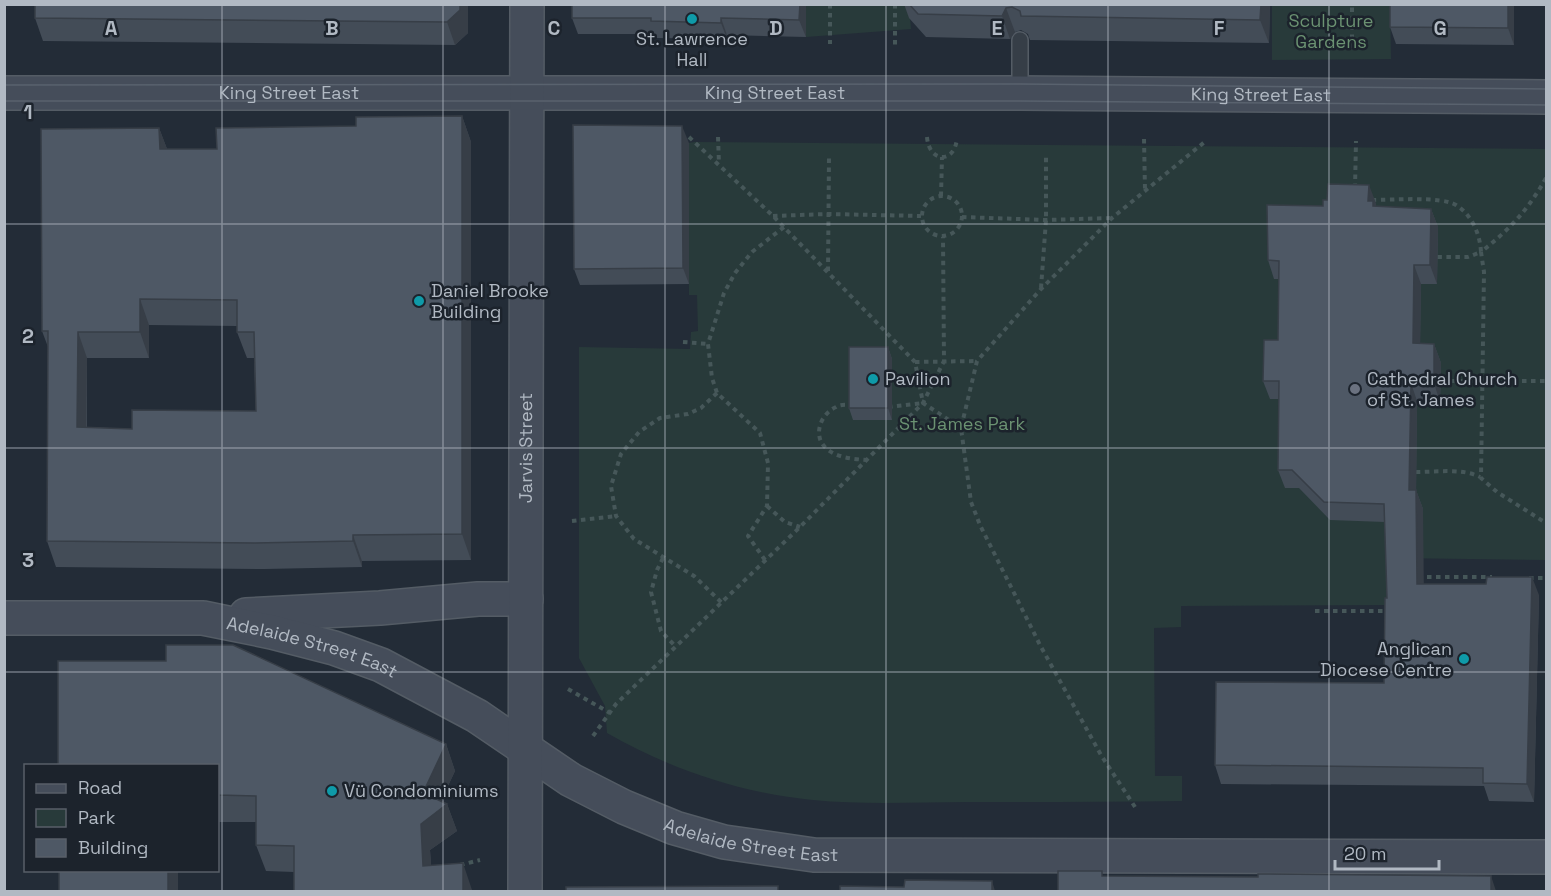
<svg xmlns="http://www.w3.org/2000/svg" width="1551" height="896" font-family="'Space Grotesk',sans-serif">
  <rect width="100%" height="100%" fill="#232c37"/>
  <!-- green -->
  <g fill="#283a3a">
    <polygon points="806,5 909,5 911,29 806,37"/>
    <polygon points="1272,5 1390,5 1391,59 1272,60"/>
    <path d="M 695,142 L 1546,149 L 1546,560 L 1393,558 L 1394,605 L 1181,606 L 1181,627 L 1154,628 L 1155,776 L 1182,776 L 1182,801 C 1111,802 1039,802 968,802 C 917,802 864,805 813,800 C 740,793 670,769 607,733 L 605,706 L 579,658 L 579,347 L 690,349 L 691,332 L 698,331 L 697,295 L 689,295 L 688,143 Z"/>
  </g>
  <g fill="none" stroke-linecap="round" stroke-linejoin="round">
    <defs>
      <polyline id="service" points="1020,93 1020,40"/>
      <g id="secondary">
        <path id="s1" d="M 4,93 L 1020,93 L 1546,97"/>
        <polyline points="246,615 380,608 478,599 526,599"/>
        <path id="s2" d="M 4,618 L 203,618 L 272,632 L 334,648 L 381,665 L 477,716 L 571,780 L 624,807 L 675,828 L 724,842 L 814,855 L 1546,857"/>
        <path id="s3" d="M 525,892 L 527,4"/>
      </g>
    </defs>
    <!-- service casing -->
    <use href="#service" stroke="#545c65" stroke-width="18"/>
    <!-- secondary casing -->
    <use href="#secondary" stroke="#545c65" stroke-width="36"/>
    <!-- path -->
    <g stroke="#465759" stroke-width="4" stroke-dasharray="4.5 4.5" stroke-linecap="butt">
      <polyline points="830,4 830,44"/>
      <polyline points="895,4 895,45"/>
      <polyline points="1352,48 1352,4"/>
      <polyline points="689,137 773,216 915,362 923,403 961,428"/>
      <polyline points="718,137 719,164"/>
      <path d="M 927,137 C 929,163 955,164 957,138"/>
      <polyline points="1144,139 1145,190"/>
      <path d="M 1546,178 C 1528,210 1510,229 1481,252 L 1484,272 L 1481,478 L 1497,492 L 1546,523"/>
      <polyline points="1355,188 1356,141"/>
      <circle cx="942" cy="216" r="20"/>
      <polyline points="941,196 942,157"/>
      <path d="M 1372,200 C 1390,200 1442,196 1456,205 C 1472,215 1480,234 1481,252 L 1468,257 L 1437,257"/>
      <polyline points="773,216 828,214 921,216"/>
      <polyline points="962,217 1046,220 1111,218"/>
      <polyline points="828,271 829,158"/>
      <polyline points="1041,288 1046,220 1046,157"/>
      <polyline points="683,342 708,344"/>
      <polyline points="915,362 977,361"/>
      <polyline points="1441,381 1546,381"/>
      <polyline points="717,393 701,408 688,414 660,418 639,432 621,454 611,486 616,516 634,539 694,576 722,603"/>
      <path d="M 854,405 C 848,405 840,404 836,407 C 820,414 812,437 827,449 C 838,458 853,459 867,460"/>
      <polyline points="888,407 923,403"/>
      <path d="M 1416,472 C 1436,472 1463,468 1480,477"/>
      <polyline points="767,506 785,522 800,527"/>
      <polyline points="572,521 616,516"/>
      <polyline points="663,558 657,570 651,592 661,631 675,646"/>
      <polyline points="765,560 748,536 767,506 768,463 760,433 717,393 712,378 708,344 724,293 735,273 752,252 784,227"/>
      <polyline points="1418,577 1492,577"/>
      <polyline points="1529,578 1546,578"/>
      <polyline points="1315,611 1389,611"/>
      <polyline points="568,689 610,713"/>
      <polyline points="593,736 616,704 800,527 923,403 944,361 943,237"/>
      <polyline points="1135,807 1101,755 1040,645 980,525 971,502 961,428 977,361 1041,289 1112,218 1207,140"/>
      <polyline points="460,865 480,860"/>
    </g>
    <!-- service -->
    <use href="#service" stroke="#363e47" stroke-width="15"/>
    <!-- secondary -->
    <use href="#secondary" stroke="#454d5a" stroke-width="33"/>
    <!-- tram -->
    <g stroke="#59626e" stroke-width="1.5">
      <polyline points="4,85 1020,84 1546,89"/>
      <polyline points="4,101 1020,101 1546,105"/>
    </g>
  </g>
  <!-- wall -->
  <g fill="#434c57" fill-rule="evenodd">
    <polygon points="468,4 468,33 455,45 43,41 35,18"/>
    <polygon points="806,4 806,37 727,35 727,39 657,38 655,34 578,34 572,18"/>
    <polygon points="904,4 1270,4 1269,43 1030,40 1028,34 1021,30 1015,32 1010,39 926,37 909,18"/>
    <polygon points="1390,4 1514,4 1514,45 1396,44 1390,27"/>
    <path d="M 462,116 L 471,142 L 471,560 L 362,561 L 362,567 L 265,569 L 56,567 L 47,541 L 48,347 L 42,331 L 159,128 L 167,149 L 217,149 L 356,126 ZM 149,325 L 237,326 L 237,332 L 247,358 L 254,358 L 256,411 L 132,429 L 87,427 L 87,358 L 149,358 Z"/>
    <polygon points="689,143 689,284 580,285 574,269"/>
    <polygon points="1376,203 1376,207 1431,209 1438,227 1437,284 1421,284 1420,343 1434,344 1441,363 1440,402 1417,401 1416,490 1423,509 1423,584 1539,595 1534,802 1489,801 1484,786 1221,784 1215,765 1384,683 1387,598 1385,522 1330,520 1299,488 1285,488 1278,470 1279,399 1270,399 1263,381 1278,340 1279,279 1274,279 1268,260 1323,206"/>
    <polygon points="888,347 892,359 892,420 853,420 849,408"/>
    <polygon points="446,744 455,771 441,801 447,804 457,831 430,850 431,865 472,890 294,872 266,871 256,845 256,822 218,822 218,765"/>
  </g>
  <!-- shaded-wall -->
  <g fill="#373e47">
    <polygon points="460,4 468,4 468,33 455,45 447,22"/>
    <polygon points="800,4 806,4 806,37 799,20"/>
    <polygon points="1261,4 1270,4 1269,43 1260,20"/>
    <polygon points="1508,4 1514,4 1514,45 1508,28"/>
    <polygon points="1006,8 1015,32 1010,39 1002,16"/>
    <polygon points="721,18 727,35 727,39 721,23"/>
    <polygon points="462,116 471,142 471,560 462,534"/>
    <polygon points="682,126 689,143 689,284 683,268"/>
    <polygon points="159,128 169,154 160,149"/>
    <polygon points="1369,185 1376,203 1376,207 1380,219 1368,201"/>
    <polygon points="1431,209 1438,227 1437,284 1430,265"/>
    <polygon points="1414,265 1421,284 1420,362 1413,343"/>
    <polygon points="140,299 149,325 149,358 140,332"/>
    <polygon points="78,332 87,358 86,453 77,427"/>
    <polygon points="1434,344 1441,363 1440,402 1434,383"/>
    <polygon points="888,347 892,359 892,420 888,408"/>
    <polygon points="1411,383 1417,401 1416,509 1409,490"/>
    <polygon points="1416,490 1423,509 1424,602 1417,584"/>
    <polygon points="353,535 362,561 362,567 353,541"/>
    <polygon points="1532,577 1539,595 1534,802 1527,784"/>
    <polygon points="446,744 455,771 435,813 447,804 457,831 430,850 433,891 423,866 421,824 423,793"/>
    <polygon points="463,863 472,890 472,891 463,891"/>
    <rect x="168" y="870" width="10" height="21"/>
    <polygon points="1491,876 1496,891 1491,891"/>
    <polygon points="992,881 995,891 992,891"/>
  </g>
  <!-- building -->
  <g fill="#4e5865" stroke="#373e47" stroke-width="1.5" fill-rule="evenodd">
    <polygon points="35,4 460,4 460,10 447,22 35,18"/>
    <polygon points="572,4 800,4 799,20 721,18 721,23 651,21 651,18 572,18"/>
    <polygon points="909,4 1261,4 1260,20 1021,16 1020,11 1012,7 1006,8 1002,16 918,14"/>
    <polygon points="1390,4 1508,4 1508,28 1390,27"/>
    <path d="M 462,116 L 462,534 L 353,535 L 353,541 L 255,543 L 47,541 L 48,331 L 42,331 L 41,129 L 159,128 L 160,149 L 217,149 L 216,128 L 356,126 L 356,117 ZM 140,299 L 237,300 L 237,332 L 254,332 L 256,411 L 132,410 L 132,429 L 77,427 L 78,332 L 140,332 Z"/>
    <polygon points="573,125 682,126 683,268 574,269"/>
    <polygon points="1328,184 1369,185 1368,201 1373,201 1373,206 1431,209 1430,265 1414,265 1413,343 1434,344 1434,383 1411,383 1409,490 1416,490 1417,584 1486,584 1487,577 1532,577 1527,784 1483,783 1483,768 1215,765 1216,682 1384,683 1385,598 1387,598 1384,504 1324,502 1292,470 1278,470 1279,381 1263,381 1264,340 1278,340 1279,261 1268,260 1267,205 1323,206 1323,200 1327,200"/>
    <rect x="849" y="347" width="39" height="61"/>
    <polygon points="166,645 233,645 446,744 423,793 447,804 421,824 423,866 463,863 463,891 294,891 294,846 256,845 256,796 218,795 218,765 58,765 58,661 166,661"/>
    <rect x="59" y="870" width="109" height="21"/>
    <polygon points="1058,871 1102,871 1102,876 1258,877 1258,874 1491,876 1491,891 1058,891"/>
    <polygon points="905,880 992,881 992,891 840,891 840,886 904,887"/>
    <polygon points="778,886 778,891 566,891 566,887"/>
  </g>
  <!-- grid -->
  <path fill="none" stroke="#b1b9c3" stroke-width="1.5" stroke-opacity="0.55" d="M 222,4 L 222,892M 443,4 L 443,892M 665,4 L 665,892M 886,4 L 886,892M 1108,4 L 1108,892M 1329,4 L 1329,892M 4,224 L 1546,224M 4,448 L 1546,448M 4,672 L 1546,672"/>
  <!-- markers -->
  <g fill="#0f9aa8" stroke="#1c232c" stroke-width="2">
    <circle cx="692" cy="19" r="6"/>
    <circle cx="419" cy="301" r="6"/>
    <circle cx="873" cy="379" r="6"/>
    <circle cx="1464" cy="659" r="6"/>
    <circle cx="332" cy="791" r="6"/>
  </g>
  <circle fill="#6b7280" stroke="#1c232c" stroke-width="2" cx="1355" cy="389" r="6"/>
  <g text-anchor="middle" stroke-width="5" stroke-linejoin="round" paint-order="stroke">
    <!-- park labels -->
    <g font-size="18" fill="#6b9272" stroke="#1c232c">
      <text x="1331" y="27">Sculpture<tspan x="1331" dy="21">Gardens</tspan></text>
      <text x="962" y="430">St. James Park</text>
    </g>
    <!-- poi labels -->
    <g font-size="18" fill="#b1b9c3" stroke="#1c232c" text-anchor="start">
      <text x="692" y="45" text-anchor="middle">St. Lawrence<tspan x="692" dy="21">Hall</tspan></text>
      <text x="431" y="297">Daniel Brooke<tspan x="431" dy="21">Building</tspan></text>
      <text x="885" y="385">Pavilion</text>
      <text x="1367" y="385">Cathedral Church<tspan x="1367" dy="21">of St. James</tspan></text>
      <text x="1452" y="655" text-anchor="end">Anglican<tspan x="1452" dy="21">Diocese Centre</tspan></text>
      <text x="344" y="797">Vü Condominiums</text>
    </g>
    <!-- street labels -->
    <g font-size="18" fill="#b1b9c3" stroke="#1c232c">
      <text dy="6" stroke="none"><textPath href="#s1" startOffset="285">King Street East</textPath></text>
      <text dy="6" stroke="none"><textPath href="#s1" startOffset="771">King Street East</textPath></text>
      <text dy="6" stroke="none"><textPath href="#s1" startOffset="1257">King Street East</textPath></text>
      <text dy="6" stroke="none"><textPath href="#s3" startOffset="444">Jarvis Street</textPath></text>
      <text dy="6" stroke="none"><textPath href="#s2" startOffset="312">Adelaide Street East</textPath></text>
      <text dy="6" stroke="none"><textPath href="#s2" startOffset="798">Adelaide Street East</textPath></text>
    </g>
  </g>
  <g font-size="20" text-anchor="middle" font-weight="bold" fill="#b1b9c3" stroke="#1c232c" stroke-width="5" stroke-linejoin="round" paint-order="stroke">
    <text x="111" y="35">A</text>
    <text x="332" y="35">B</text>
    <text x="554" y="35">C</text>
    <text x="776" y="35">D</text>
    <text x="997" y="35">E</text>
    <text x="1219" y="35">F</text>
    <text x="1440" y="35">G</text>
    <text x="28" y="119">1</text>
    <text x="28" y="343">2</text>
    <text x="28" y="567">3</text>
  </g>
  <!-- border -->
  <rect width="1551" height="896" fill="none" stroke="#b1b9c3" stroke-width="12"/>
  <!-- legend -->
  <rect x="24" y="764" width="195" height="108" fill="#1c232c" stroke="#585f68" stroke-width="1.5"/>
  <rect x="36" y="784" width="30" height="9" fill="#454d5a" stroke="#585f68" stroke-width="1.5"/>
  <text x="78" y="794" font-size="18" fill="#b1b9c3">Road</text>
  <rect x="36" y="809" width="30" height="18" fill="#283a3a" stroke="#585f68" stroke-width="1.5"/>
  <text x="78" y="824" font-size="18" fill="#b1b9c3">Park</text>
  <rect x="36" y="839" width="30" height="18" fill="#4e5865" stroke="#585f68" stroke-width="1.5"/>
  <text x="78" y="854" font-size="18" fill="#b1b9c3">Building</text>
  <!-- scale -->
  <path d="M1335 860v9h104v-9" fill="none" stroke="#b1b9c3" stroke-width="3"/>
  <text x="1344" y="860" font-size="18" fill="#b1b9c3" stroke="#1c232c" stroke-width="4.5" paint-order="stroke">20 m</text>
</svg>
